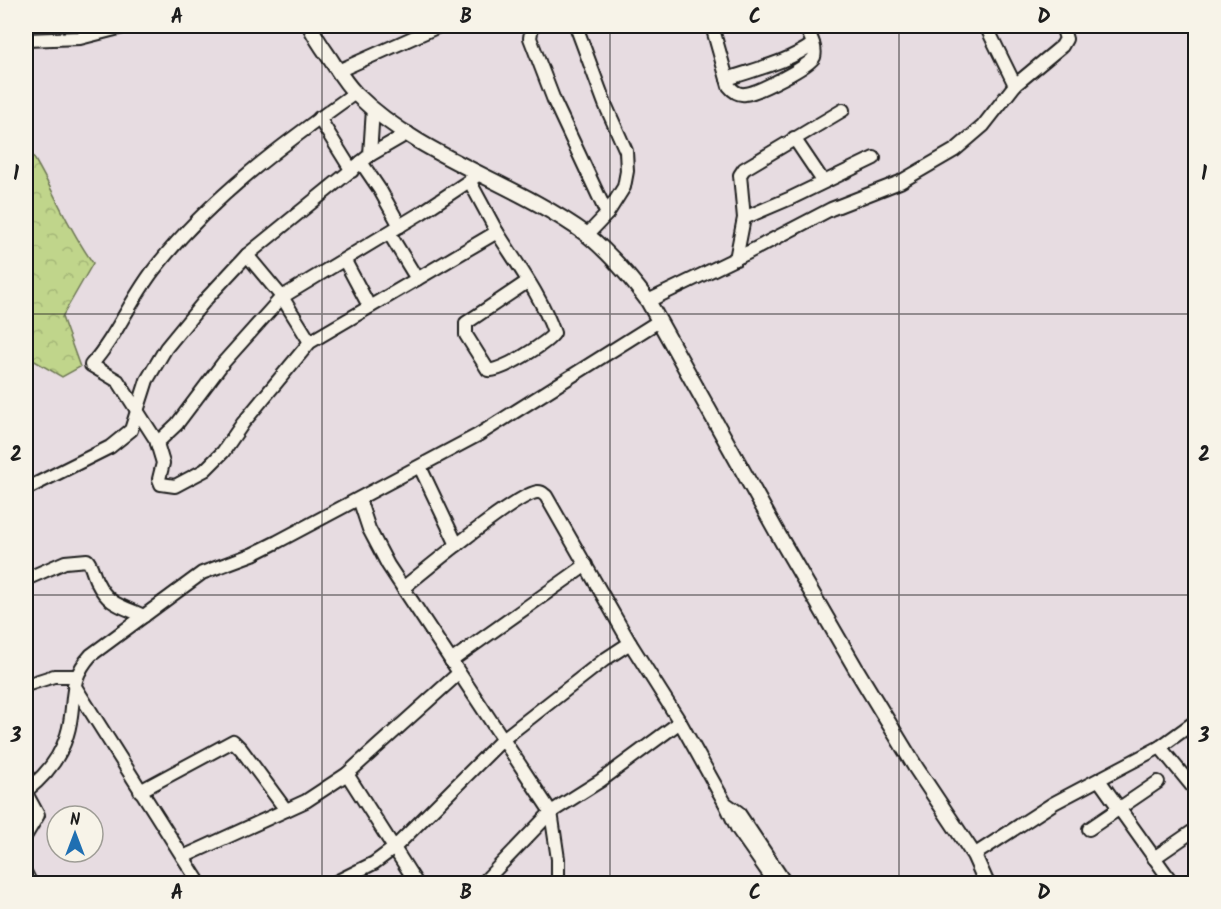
<svg xmlns="http://www.w3.org/2000/svg" width="1221" height="909" font-family="Kalam,sans-serif">
  <defs>
    <pattern id="forest-crowns" width="20" height="18" patternUnits="userSpaceOnUse" patternTransform="scale(1.5)"><rect width="20" height="18" fill="#c0d58b"/><path d="M2 6a3 3 0 1 1 6 0M12 15a3 3 0 1 1 6 0" fill="none" stroke="#a4b677"/></pattern>
  </defs>
  <rect width="100%" height="100%" fill="#e7dce1"/>
  <filter id="ink" filterUnits="userSpaceOnUse"><feTurbulence type="fractalNoise" baseFrequency=".0167" numOctaves="2"/><feDisplacementMap in="SourceGraphic" scale="12" xChannelSelector="R" yChannelSelector="G"/><feConvolveMatrix kernelMatrix="1 2 1 2 8 2 1 2 1" color-interpolation-filters="sRGB"/></filter>
  <g filter="url(#ink)">
    <!-- forest -->
    <path fill="url(#forest-crowns)" stroke="#6e7854" stroke-width="1.5" d="M 26,145 C 51,183 66,226 93,263 L 62,317 L 80,367 L 62,377 L 26,356 Z"/>
    <g fill="none" stroke-linecap="round" stroke-linejoin="round">
      <defs>
        <g id="minor">
          <polyline points="532,26 530,38 555,103 607,214"/>
          <polyline points="576,26 605,104 626,151 627,171 624,187 607,214 587,235"/>
          <path d="M 712,26 L 729,86 C 733,91 738,95 745,94 C 757,93 810,66 814,57 C 817,47 809,34 805,26"/>
          <polyline points="986,26 1015,85"/>
          <polyline points="26,40 80,38 127,26"/>
          <polyline points="338,71 439,26"/>
          <path d="M 727,79 C 756,69 788,62 813,44"/>
          <path d="M 355,93 C 283,144 211,197 156,267 C 131,298 117,336 91,365 L 118,381 L 156,440 L 163,463 L 159,479 L 161,484 L 175,486 L 205,470 L 223,452 L 243,423 L 310,342 L 497,232 L 470,182"/>
          <polyline points="319,118 352,171"/>
          <polyline points="794,138 823,181"/>
          <polyline points="370,155 373,109"/>
          <polyline points="361,162 380,190 400,226"/>
          <polyline points="744,218 791,198 874,158"/>
          <path d="M 497,232 C 517,264 542,297 554,333 C 548,343 499,373 488,370 L 466,335 L 466,323 L 527,282"/>
          <polyline points="389,233 417,279"/>
          <polyline points="247,255 282,297 310,342"/>
          <polyline points="736,259 744,218 740,175 744,169 843,110"/>
          <polyline points="345,261 369,306"/>
          <polyline points="648,301 749,252 831,209 900,182 955,150 983,126 1015,85 1062,46 1066,39 1062,26"/>
          <polyline points="157,443 177,424 223,363 282,297 421,213 475,177"/>
          <polyline points="420,467 457,545"/>
          <polyline points="26,489 110,447 131,430 147,380 166,348 207,298 247,255 370,155 408,133"/>
          <polyline points="359,499 369,529 388,565 551,812 558,859 558,884"/>
          <path d="M 26,579 L 65,562 L 87,560 C 92,565 93,575 97,582 C 108,605 122,606 144,616"/>
          <path d="M 403,588 C 423,572 519,492 538,492 C 543,492 543,494 546,496 L 630,643 L 680,722 L 725,803 L 737,828 L 776,884"/>
          <polyline points="451,661 586,565"/>
          <polyline points="26,685 54,676 77,676"/>
          <polyline points="74,685 200,884"/>
          <polyline points="1160,747 1196,791"/>
          <polyline points="347,774 417,884"/>
          <polyline points="1099,780 1173,884"/>
          <path d="M 26,791 C 44,777 60,758 67,735 C 77,704 66,682 91,655 L 202,573 L 253,554 L 277,542 L 478,435 L 659,321"/>
          <polyline points="140,791 233,741 241,749 286,810"/>
          <polyline points="26,793 38,815 26,835"/>
          <polyline points="725,803 738,812 786,884"/>
          <polyline points="1089,829 1158,782"/>
          <polyline points="974,855 1054,803 1160,747 1196,721"/>
          <polyline points="183,857 306,801 347,774 459,673"/>
          <polyline points="1154,858 1196,829"/>
          <polyline points="26,874 31,884"/>
          <polyline points="332,884 374,863 394,848 503,739 604,660 630,643"/>
          <polyline points="482,884 551,812 600,781 680,722"/>
        </g>
        <path id="tertiary" d="M 310,26 C 315,37 322,47 329,57 C 337,69 345,83 356,94 C 421,158 513,181 586,234 C 610,253 630,277 648,301 L 783,543 L 856,669 L 916,768 L 974,855 L 987,884"/>
      </defs>
      <!-- minor casing -->
      <use href="#minor" stroke="#1c1c1c" stroke-width="16"/>
      <!-- tertiary casing -->
      <use href="#tertiary" stroke="#1c1c1c" stroke-width="18"/>
      <!-- minor -->
      <use href="#minor" stroke="#f7f3e8" stroke-width="12"/>
      <!-- tertiary -->
      <use href="#tertiary" stroke="#f7f3e8" stroke-width="14"/>
    </g>
  </g>
  <!-- grid -->
  <path fill="none" stroke="#1c1c1c" stroke-width="1.5" stroke-opacity="0.55" d="M 322,26 L 322,884M 610,26 L 610,884M 899,26 L 899,884M 26,314 L 1196,314M 26,595 L 1196,595"/>
  <!-- margin -->
  <rect width="1221" height="909" fill="none" stroke="#f7f3e8" stroke-width="66"/>
  <!-- north arrow -->
  <g transform="translate(75 834)"><circle r="28" fill="#f7f3e8" stroke="#9f9d96" stroke-width="1.5"/>
  <path d="M0-4.5L10 22L0 15L-10 22Z" fill="#1f6fb2"/>
  <text y="-9" font-size="16" font-weight="bold" text-anchor="middle" fill="#1c1c1c">N</text>
  </g>
  <rect x="33" y="33" width="1155" height="843" fill="none" stroke="#1c1c1c" stroke-width="2"/>
  <g font-size="20" text-anchor="middle" font-weight="bold" fill="#1c1c1c">
    <text x="177" y="23">A</text>
    <text x="466" y="23">B</text>
    <text x="755" y="23">C</text>
    <text x="1044" y="23">D</text>
    <text x="16" y="180">1</text>
    <text x="1204" y="180">1</text>
    <text x="16" y="461">2</text>
    <text x="1204" y="461">2</text>
    <text x="16" y="742">3</text>
    <text x="1204" y="742">3</text>
    <text x="177" y="899">A</text>
    <text x="466" y="899">B</text>
    <text x="755" y="899">C</text>
    <text x="1044" y="899">D</text>
  </g>
</svg>
